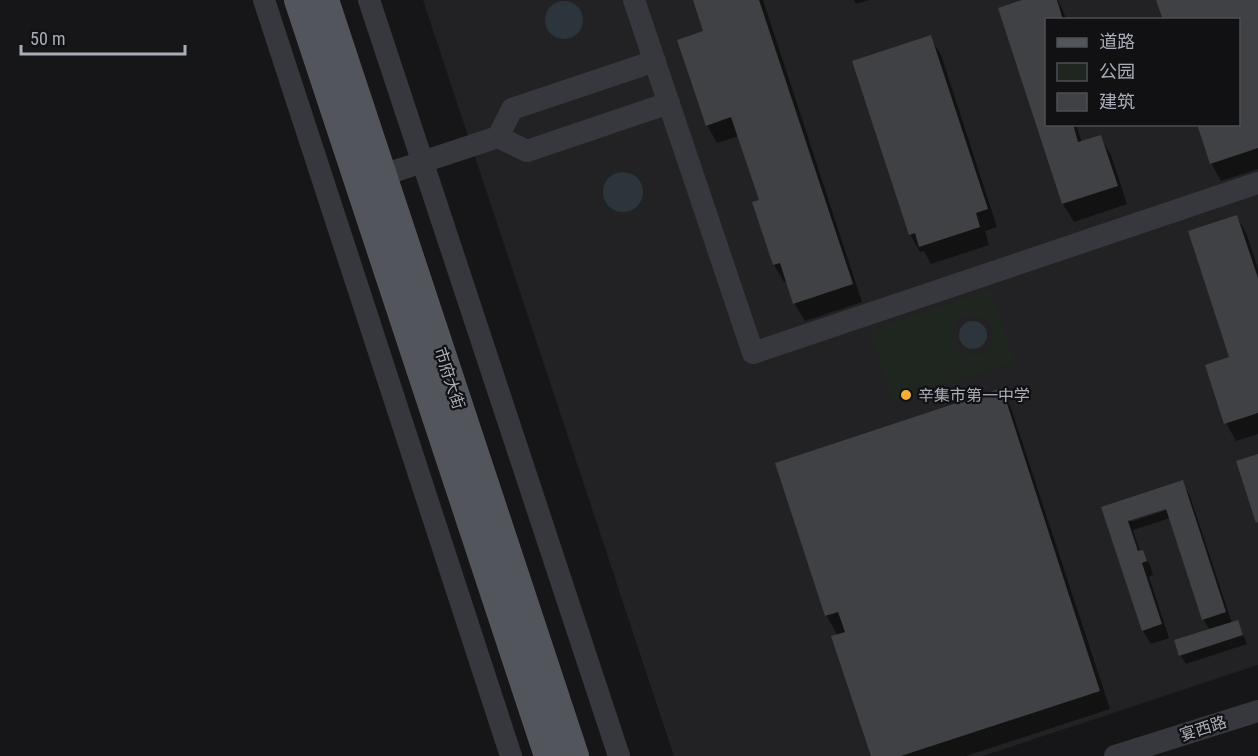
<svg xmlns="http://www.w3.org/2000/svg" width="1258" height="756" font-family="'Roboto Condensed','Noto Sans SC',sans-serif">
  <rect width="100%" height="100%" fill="#161618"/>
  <!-- built -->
  <path fill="#222225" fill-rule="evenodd" d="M 423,0 L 1258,0 L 1258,665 L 983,756 L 674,756 ZM 1046,20 L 1238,20 L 1238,124 L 1046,124 Z"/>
  <!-- green -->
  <path fill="#1e261f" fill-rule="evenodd" d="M 990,289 L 1015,361 L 894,401 L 870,330 ZM 969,315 C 983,315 998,324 992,341 C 980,378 926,334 969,315 Z"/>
  <!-- water -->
  <g fill="#2c353c">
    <circle cx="564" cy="20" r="19"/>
    <circle cx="623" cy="192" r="20"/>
    <circle cx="973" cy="335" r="14"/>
  </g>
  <!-- shadow -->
  <g fill="#0007" fill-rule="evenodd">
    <polygon points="694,0 763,0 862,302 805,321 794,303 787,281 784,282 774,265 761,201 739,136 717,143 707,125 705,32"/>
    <polygon points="854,0 869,0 856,4"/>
    <polygon points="1027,0 1058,0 1067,20 1046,20 1046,124 1076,124 1082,143 1100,137 1111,155 1127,204 1074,222 1063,204 1000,9"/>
    <polygon points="1158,0 1258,0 1258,169 1221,181 1211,163 1238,124 1238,20"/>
    <polygon points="930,37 941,55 997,227 985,231 989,245 931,264 924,251 920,252 910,234"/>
    <polygon points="1237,217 1247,235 1258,269 1258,434 1236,441 1226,423 1231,358"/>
    <polygon points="1001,390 1011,408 1110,709 966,756 872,756 838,636 826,615"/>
    <path d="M 1182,482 L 1190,496 L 1232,623 L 1237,621 L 1247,644 L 1186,664 L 1180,655 L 1210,630 L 1203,619 L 1170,518 L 1133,530 L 1140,552 L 1142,552 L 1150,565 L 1153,575 L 1149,577 L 1169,638 L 1151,644 L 1143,631 L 1103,508 ZM 1172,505 L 1173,508 L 1130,522 L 1130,519 Z"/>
  </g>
  <!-- building -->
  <g fill="#404145">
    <polygon points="693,0 759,0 853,284 793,304 780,263 773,265 752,202 759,200 731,117 706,126 677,40 703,31"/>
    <polygon points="1022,0 1057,0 1063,20 1046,20 1046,124 1073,124 1078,142 1101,135 1118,186 1062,204 998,8"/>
    <polygon points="1156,0 1258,0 1258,148 1210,164 1197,124 1238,124 1238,20 1163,20"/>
    <polygon points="931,35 988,209 976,213 980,227 919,247 915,233 909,235 852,61"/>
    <polygon points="1237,215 1258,278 1258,413 1224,424 1205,365 1229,357 1188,231"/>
    <polygon points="1002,388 1100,691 901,756 871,756 831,636 845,632 838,612 825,616 775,463"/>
    <polygon points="1258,454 1258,522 1256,523 1236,461"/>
    <polygon points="1183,480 1226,612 1202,620 1166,509 1128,521 1138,551 1143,550 1147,561 1142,563 1162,624 1142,631 1101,507"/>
    <polygon points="1238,620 1243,635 1179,656 1174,640"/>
  </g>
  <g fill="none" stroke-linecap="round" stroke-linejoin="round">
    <!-- minor -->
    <g stroke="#37383d" stroke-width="22">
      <polyline points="264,0 511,756"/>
      <polyline points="369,0 619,756"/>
      <polyline points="634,0 753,353 1258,183"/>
      <polyline points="655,61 512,109 498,137 527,151 669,103"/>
      <polyline points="383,175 498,137"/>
      <polyline points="1115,756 1258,711"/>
    </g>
    <!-- major -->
    <g stroke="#53555c" stroke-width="28">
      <polyline points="298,0 548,756"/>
      <polyline points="325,0 575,756"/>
    </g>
  </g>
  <!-- markers -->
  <circle fill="#f2b134" stroke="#111113" stroke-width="2" cx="906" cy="395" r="6"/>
  <g text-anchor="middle" stroke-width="4.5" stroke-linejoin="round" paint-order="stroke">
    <!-- street labels -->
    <g font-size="16" fill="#a8adb8" stroke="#111113">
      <text transform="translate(450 378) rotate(72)" y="6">市府大街</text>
      <text transform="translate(1203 728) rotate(-18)" y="6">宴西路</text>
    </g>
    <!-- poi labels -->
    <g font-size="16" fill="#a8adb8" stroke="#111113" text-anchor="start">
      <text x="918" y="401">辛集市第一中学</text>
    </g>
  </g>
  <!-- legend -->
  <rect x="1045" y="18" width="195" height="108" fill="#111113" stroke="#4d4f55" stroke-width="1.5"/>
  <rect x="1057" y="38" width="30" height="9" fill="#53555c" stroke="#4d4f55" stroke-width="1.5"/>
  <text x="1099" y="48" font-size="18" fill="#a8adb8">道路</text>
  <rect x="1057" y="63" width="30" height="18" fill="#1e261f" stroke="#4d4f55" stroke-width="1.5"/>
  <text x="1099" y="78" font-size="18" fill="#a8adb8">公园</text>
  <rect x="1057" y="93" width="30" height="18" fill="#404145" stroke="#4d4f55" stroke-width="1.5"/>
  <text x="1099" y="108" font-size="18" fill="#a8adb8">建筑</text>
  <!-- scale -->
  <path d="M21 45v9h164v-9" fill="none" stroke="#a8adb8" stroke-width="3"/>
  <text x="30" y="45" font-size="18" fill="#a8adb8" stroke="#111113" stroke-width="4.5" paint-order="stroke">50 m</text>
</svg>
